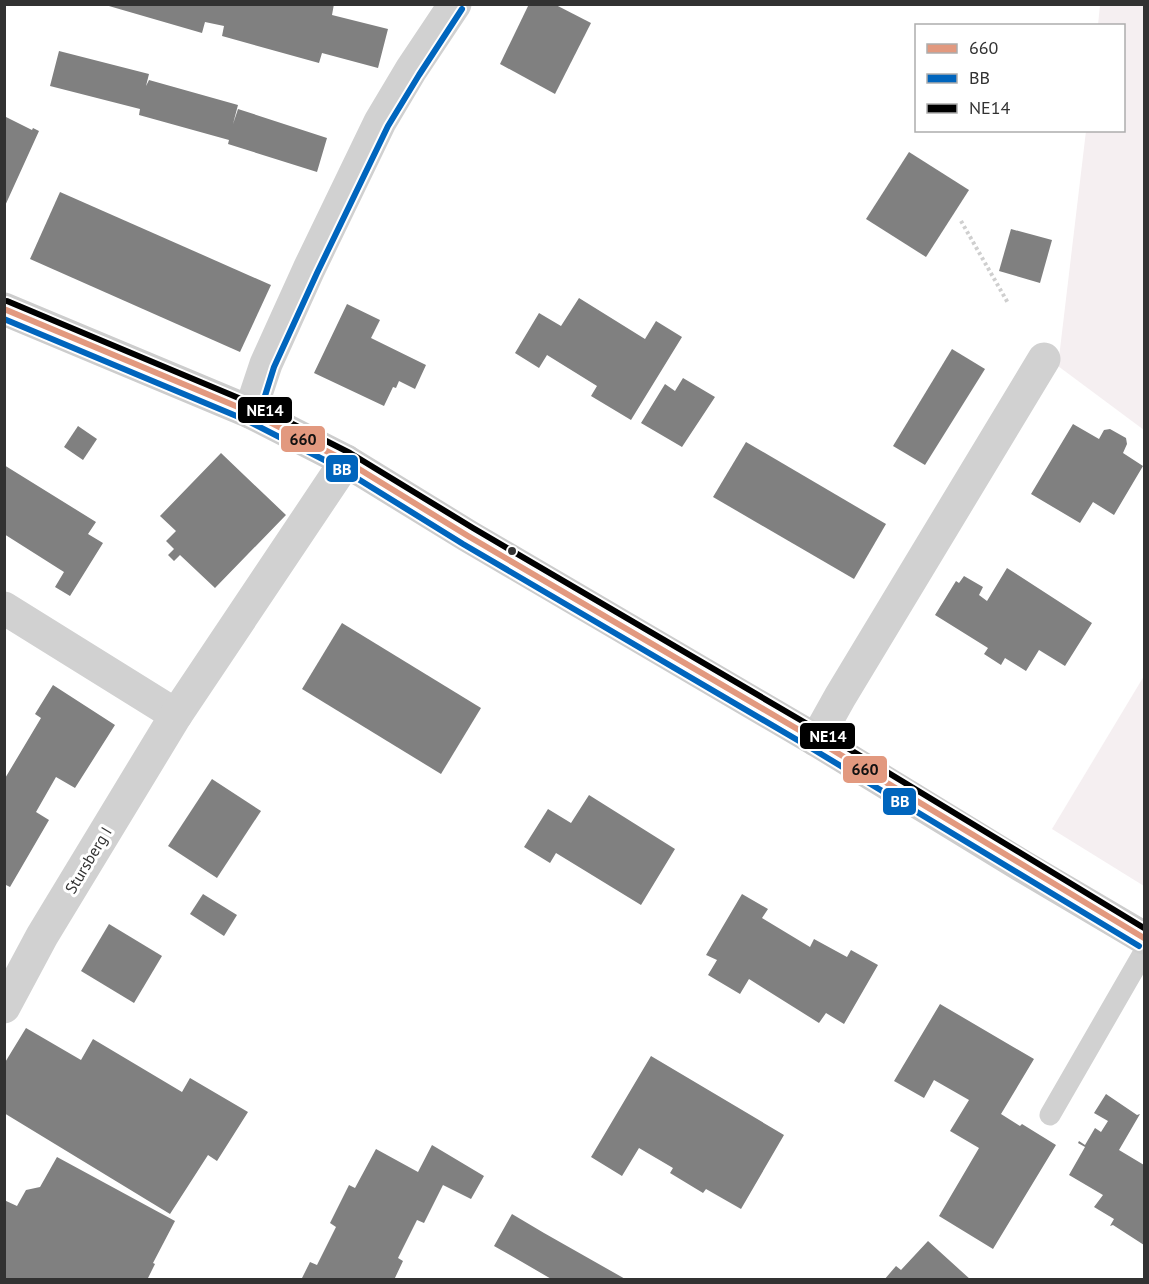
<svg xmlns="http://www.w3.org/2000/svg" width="1149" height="1284" font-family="'PT Sans',sans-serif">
  <rect width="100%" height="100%" fill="#fff"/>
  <!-- green -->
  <g fill="#f5eff1">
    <polygon points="1100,5 1144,5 1144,430 1058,366 1086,131 1124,130 1124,26 1098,25"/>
    <polygon points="1144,676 1144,886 1052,829"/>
  </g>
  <!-- building -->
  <g fill="#808080">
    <polygon points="102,4 334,4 332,15 388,29 378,68 322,53 319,63 222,36 224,26 205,22 202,33"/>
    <polygon points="529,4 554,4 591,23 555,94 500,64"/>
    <polygon points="59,51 149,74 146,86 149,80 238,105 233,124 238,109 327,138 317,172 228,144 229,140 139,115 140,109 50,86"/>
    <polygon points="4,116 32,130 33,128 39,131 4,208"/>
    <polygon points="909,152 969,190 926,257 866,219"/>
    <polygon points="60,192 271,285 240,352 30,259"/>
    <polygon points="1011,229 1052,240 1040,283 999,271"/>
    <polygon points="579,298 645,339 656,321 682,337 631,420 591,396 597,386 547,355 539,368 515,353 539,313 561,326"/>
    <polygon points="347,304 380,320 371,338 426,365 415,389 399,381 396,388 393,387 384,406 314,373"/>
    <polygon points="952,349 985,369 925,465 893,446"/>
    <polygon points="683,378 715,397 682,447 641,423 665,384 675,391"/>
    <polygon points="1073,424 1099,439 1104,430 1110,429 1126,438 1127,444 1123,453 1143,466 1114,515 1093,502 1080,523 1031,494"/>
    <polygon points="78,426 97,439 83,460 64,447"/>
    <polygon points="746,442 886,524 854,579 713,497"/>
    <polygon points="221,453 286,515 215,588 180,555 174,561 168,555 174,549 166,541 176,531 160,516"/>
    <polygon points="4,465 96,522 88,534 103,543 70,596 55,587 64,572 4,534"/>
    <polygon points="1007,568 1092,623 1065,666 1039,650 1026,671 1005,658 1001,665 984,654 988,648 935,615 956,581 959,583 964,576 983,587 979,595 987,601"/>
    <polygon points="342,623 481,708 441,774 302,689"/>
    <polygon points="53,685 115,725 75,788 56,777 36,812 49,820 10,887 4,884 4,780 41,718 35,714"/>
    <polygon points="212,779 261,811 217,878 168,846"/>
    <polygon points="589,795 675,849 641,905 556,853 550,863 524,847 548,809 571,823"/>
    <polygon points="203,894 237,915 224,936 190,914"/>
    <polygon points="742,894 768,909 762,918 810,947 814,939 847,957 851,950 878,965 844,1024 826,1013 819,1023 749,979 740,994 708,975 717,960 706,955"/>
    <polygon points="109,924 162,956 134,1003 81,971"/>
    <polygon points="940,1004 1034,1059 1001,1114 1020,1126 1022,1124 1056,1145 993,1249 939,1216 979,1148 950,1131 969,1100 934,1080 924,1098 894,1081"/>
    <polygon points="26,1028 81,1060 93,1039 182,1092 190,1078 248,1112 217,1161 208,1155 170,1214 4,1113 4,1064"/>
    <polygon points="651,1056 784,1135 741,1209 706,1189 703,1193 670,1173 673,1168 639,1148 622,1176 591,1157"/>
    <polygon points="1106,1094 1137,1115 1140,1114 1119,1150 1144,1165 1144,1245 1113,1225 1110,1226 1114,1219 1094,1207 1103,1195 1069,1175 1085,1147 1078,1143 1079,1141 1085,1145 1095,1128 1101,1132 1108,1121 1094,1113"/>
    <polygon points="432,1145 484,1176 471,1199 443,1185 424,1223 417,1220 398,1258 403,1261 394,1280 301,1280 310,1262 317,1265 336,1227 330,1223 349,1185 355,1188 376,1149 418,1172"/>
    <polygon points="57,1157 175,1221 153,1263 155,1264 147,1280 4,1280 4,1200 17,1206 26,1190 40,1187"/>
    <polygon points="512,1214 544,1233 627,1280 553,1280 510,1255 494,1246"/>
    <polygon points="928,1241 971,1280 884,1280 896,1266 901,1270"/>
  </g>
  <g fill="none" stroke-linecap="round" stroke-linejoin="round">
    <!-- path -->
    <polyline stroke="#cfcfcf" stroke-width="4" stroke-dasharray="3 3" stroke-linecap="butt" points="961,221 1008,303"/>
    <!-- lane -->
    <polyline stroke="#d1d1d1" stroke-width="21" points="1050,1115 1144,952"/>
    <!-- street -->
    <g stroke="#d1d1d1" stroke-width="33">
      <polyline points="250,412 266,364 309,269 380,122 411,70 455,4"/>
      <polyline points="4,608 176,715"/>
      <polyline points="816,740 840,697 1044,359"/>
      <polyline points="4,1007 42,936 176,715 346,461"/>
    </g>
    <!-- secondary -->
    <polyline stroke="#cdcdcd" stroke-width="33" points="4,309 250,412 346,461 468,536 816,740 1022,866 1144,938"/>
    <defs>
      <polyline id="bus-1" points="4,309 250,412 346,461 468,536 816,740 1144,938"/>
      <g id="bus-2">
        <polyline points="4,319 246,420 342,469 463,544 811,748 1139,946"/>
        <polyline points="259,415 274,367 317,273 388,126 419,75 462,9"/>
      </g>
      <polyline id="bus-3" points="7,301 253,404 350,453 473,528 821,732 1144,928"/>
    </defs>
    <!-- bus-1 casing -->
    <use href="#bus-1" stroke="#fff" stroke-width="10"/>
    <!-- bus-2 casing -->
    <use href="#bus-2" stroke="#fff" stroke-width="10"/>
    <!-- bus-3 casing -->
    <use href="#bus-3" stroke="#fff" stroke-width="10"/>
    <!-- bus-1 -->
    <use href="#bus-1" stroke="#e2997f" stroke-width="6"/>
    <!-- bus-2 -->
    <use href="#bus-2" stroke="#0065bd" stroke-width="6"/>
    <!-- bus-3 -->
    <use href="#bus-3" stroke="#000" stroke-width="6"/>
  </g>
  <!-- markers -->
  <circle fill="#323232" stroke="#fff" stroke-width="2" cx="512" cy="551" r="5"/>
  <g text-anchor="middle" stroke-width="6" stroke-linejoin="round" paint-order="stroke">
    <!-- street labels -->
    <g font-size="16" fill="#323232" stroke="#fff">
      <text transform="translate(88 860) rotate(-59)" y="6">Stursberg I</text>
    </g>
  </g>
  <g stroke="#fff" stroke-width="2">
    <rect x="237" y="396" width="56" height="28" rx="6" fill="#000"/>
    <rect x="280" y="425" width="46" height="28" rx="6" fill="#e2997f"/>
    <rect x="325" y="454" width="34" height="29" rx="6" fill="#0065bd"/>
    <rect x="799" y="722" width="57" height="28" rx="6" fill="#000"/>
    <rect x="842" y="755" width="46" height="29" rx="6" fill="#e2997f"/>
    <rect x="882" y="787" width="35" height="29" rx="6" fill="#0065bd"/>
  </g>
  <g font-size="16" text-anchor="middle" font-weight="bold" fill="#fff">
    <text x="265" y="416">NE14</text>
    <text x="342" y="475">BB</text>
    <text x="828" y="742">NE14</text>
    <text x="900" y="807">BB</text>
  </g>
  <g font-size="16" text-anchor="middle" font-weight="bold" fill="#111">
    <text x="303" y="445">660</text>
    <text x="865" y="775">660</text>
  </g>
  <!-- border -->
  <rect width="1149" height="1284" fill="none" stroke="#323232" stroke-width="12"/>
  <!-- legend -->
  <rect x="915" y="24" width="210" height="108" fill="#ffffff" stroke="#adadad" stroke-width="1.5"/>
  <rect x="927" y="44" width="30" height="9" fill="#e2997f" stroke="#adadad" stroke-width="1.5"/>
  <text x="969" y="54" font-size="18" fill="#323232">660</text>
  <rect x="927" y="74" width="30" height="9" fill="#0065bd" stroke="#adadad" stroke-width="1.5"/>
  <text x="969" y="84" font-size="18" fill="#323232">BB</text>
  <rect x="927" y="104" width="30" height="9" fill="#000000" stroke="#adadad" stroke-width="1.5"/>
  <text x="969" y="114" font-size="18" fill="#323232">NE14</text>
</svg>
